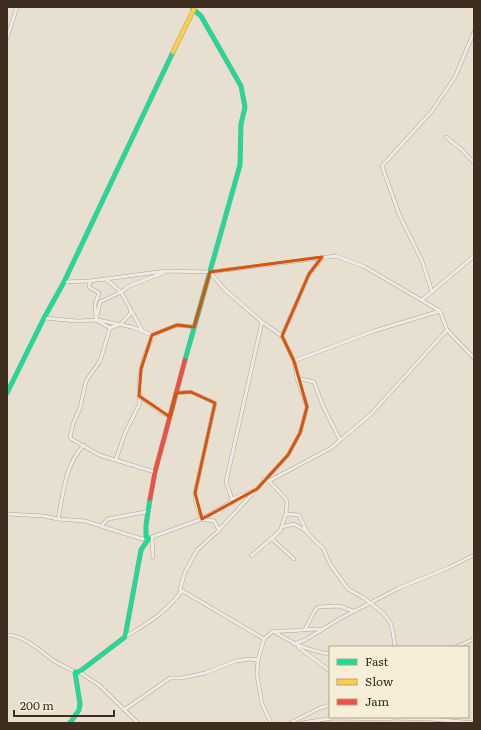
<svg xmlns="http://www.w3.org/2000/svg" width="481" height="730" font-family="Literata,serif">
  <rect width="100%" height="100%" fill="#e7e0d1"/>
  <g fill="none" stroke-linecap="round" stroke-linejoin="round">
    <defs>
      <g id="street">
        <polyline points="7,38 17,7"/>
        <polyline points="446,137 461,149 474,163"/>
        <polyline points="106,279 121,292 142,330"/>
        <polyline points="90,281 89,287 99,293 95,304 96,320 110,328 100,361 86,381 80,408 73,424 70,438 99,455 155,472"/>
        <polyline points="64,282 90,281 166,271 210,272 336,256 365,267 440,311 447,330 474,358"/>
        <polyline points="432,292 422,261 399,214 382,166 432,111 455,77 474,32"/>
        <polyline points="422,300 474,256"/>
        <polyline points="44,318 77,321 96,320 100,302 123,291 129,286 163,273"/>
        <polyline points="98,320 132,327 152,335 177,325 194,327"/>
        <polyline points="110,328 121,324 131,313 130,310"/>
        <polyline points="282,336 309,274 322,258"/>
        <polyline points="294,361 374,331 440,311"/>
        <polyline points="297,378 314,382 323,406 340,440"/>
        <polyline points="176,393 191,392 215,403 195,493 195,500 202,519 214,521 219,530"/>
        <path d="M 139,396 C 138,375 143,355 153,337 L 152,335"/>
        <polyline points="116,459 125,433 140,403 139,396 159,411 170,417"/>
        <polyline points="264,479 269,481 331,448 371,414 447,330"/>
        <polyline points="232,499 226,482 262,322"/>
        <polyline points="7,514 44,516 58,519 85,521 142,539 146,538"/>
        <polyline points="286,514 299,515 307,532 317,543 323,548 330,564 348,589 364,598 383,613 390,622 393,632 395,647"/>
        <path d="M 58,519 C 64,492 64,466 84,445"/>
        <polyline points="101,526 108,519 145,512 149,510"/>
        <polyline points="282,527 294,524 306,531"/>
        <polyline points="152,537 153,557"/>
        <polyline points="149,538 202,519 234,500 232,499 256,490"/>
        <polyline points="271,538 294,559"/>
        <polyline points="251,556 280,531 286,514 287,501 285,498 269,481"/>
        <polyline points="181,590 264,639"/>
        <path d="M 305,629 C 310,622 312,613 318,607 L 339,606 L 353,611"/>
        <path d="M 274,631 C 290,632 306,629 322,629"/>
        <path d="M 7,635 C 24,635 40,651 53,660 C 60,665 68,668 75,672"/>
        <path d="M 125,637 C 148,623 164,614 181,592 L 180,589 L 185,572 L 197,550 L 217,532 L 288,455 L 300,433 L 307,407 L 297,378 L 294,361 L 282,336 L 262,322 L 224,289 L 210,272"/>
        <polyline points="294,644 305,640 341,618 399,588 448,568 474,555"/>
        <polyline points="298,647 330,671"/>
        <polyline points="456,647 474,639"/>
        <polyline points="79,672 99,685 138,723"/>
        <polyline points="124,710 170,678 182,678 205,673 236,661 249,659 258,660"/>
        <polyline points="390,718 431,719 474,723"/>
        <path d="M 271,723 L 262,704 L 257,675 L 258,660 L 264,639 L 273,631 C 294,644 306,650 330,654"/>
        <polyline points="290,723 320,708 330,705"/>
        <polyline points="302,723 333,718 391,719"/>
      </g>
      <g id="fast">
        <polyline points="185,360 240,165 241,124 245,107 241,86 201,16 193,9"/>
        <polyline points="7,393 44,318 64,282 173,52"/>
        <polyline points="70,723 79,710 80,704 75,672 79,672 125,637 141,550 149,538 146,538 146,525 150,499"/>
      </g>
      <polyline id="slow" points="173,52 195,7"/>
      <polyline id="jam" points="150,499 155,472 185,360"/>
    </defs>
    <!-- street casing -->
    <use href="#street" stroke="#ada599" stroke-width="4"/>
    <!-- fast casing -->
    <use href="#fast" stroke="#9c958a" stroke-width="5"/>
    <!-- slow casing -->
    <use href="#slow" stroke="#9c958a" stroke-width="5"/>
    <!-- jam casing -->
    <use href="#jam" stroke="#9c958a" stroke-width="5"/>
    <!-- street -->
    <use href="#street" stroke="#efebe3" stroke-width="3"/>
    <!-- fast -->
    <use href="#fast" stroke="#16e098" stroke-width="4"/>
    <!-- slow -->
    <use href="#slow" stroke="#ffcf43" stroke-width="4"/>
    <!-- jam -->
    <use href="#jam" stroke="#f24e42" stroke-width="4"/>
  </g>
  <!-- marked area -->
  <path fill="none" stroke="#d7550e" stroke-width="3" stroke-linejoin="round" d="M 322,257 L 309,274 L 282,336 L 294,361 L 307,407 L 300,433 L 288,455 L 257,489 L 202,519 L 195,493 L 215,403 L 191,392 L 176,393 L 170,417 L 139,396 L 141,369 L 152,335 L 177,325 L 194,327 L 210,272 Z"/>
  <!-- border -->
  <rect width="481" height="730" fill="none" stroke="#3d2e20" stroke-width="16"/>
  <!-- legend -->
  <rect x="329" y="646" width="140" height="72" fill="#f7eed8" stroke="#ada18e"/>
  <rect x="337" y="659" width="20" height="6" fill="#16e098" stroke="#ada18e"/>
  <text x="365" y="666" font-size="12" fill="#3d2e20">Fast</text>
  <rect x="337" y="679" width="20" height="6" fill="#ffcf43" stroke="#ada18e"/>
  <text x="365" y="686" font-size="12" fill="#3d2e20">Slow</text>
  <rect x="337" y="699" width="20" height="6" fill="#f24e42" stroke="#ada18e"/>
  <text x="365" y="706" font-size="12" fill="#3d2e20">Jam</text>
  <!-- scale -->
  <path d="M14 710v6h100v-6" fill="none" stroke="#3d2e20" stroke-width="2"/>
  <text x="20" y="710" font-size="12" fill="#3d2e20" stroke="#f7eed8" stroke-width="3" paint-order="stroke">200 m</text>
</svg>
